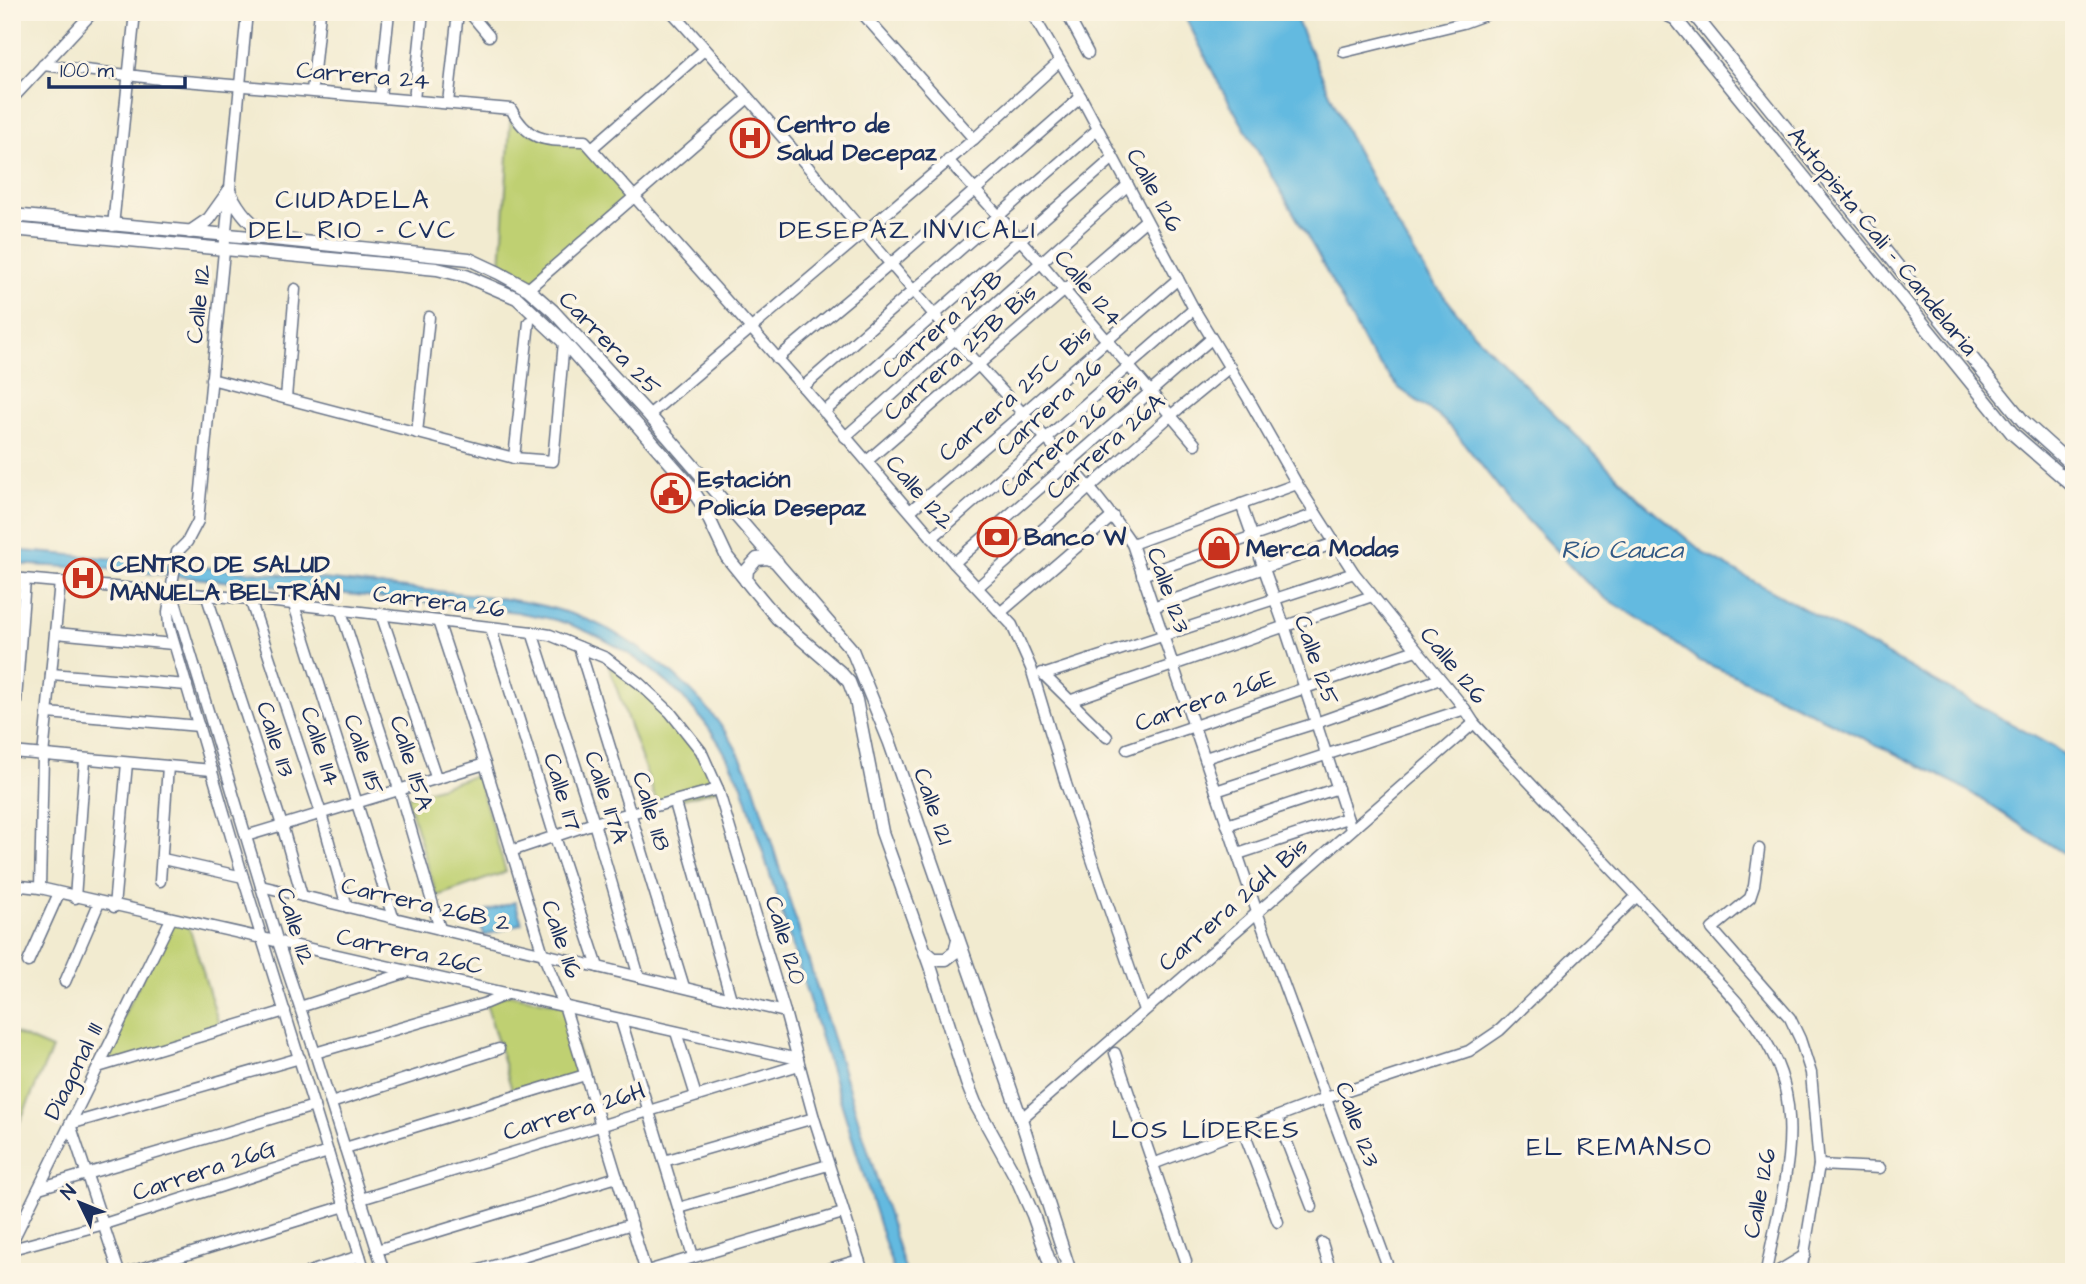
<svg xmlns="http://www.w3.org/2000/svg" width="2086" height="1284" font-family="'Architects Daughter',sans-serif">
  <rect width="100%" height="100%" fill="#fcf5e5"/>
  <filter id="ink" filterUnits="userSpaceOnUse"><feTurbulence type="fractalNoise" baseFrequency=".0143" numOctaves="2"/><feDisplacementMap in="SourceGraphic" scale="14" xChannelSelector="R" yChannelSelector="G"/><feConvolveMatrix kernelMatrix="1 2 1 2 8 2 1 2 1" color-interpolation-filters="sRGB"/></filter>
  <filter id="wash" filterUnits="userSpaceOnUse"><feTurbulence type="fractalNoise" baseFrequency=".00686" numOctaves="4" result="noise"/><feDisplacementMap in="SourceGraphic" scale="28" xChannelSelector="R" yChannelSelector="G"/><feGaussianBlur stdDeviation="1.57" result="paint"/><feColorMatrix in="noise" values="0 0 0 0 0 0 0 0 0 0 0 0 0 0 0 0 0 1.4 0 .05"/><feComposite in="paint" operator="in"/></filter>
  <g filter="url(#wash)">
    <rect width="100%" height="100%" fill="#f2ebd0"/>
    <!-- green -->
    <g fill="#bfd072" stroke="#6d8068" stroke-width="2">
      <polygon points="511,109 531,134 585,141 633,196 531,285 501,267"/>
      <polygon points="606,658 639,683 701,751 718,789 658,806"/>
      <polygon points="477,775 506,872 437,896 407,797"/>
      <polygon points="171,919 188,923 221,1031 98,1067"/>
      <polygon points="507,994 564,1005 585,1075 514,1097 486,1003"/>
      <polygon points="12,1032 52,1049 12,1139"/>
    </g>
    <!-- water -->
    <g fill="#63bae0" stroke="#3f749f" stroke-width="2">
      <polygon points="1183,12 1293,12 1351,140 1391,214 1427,274 1474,334 1642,501 1705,554 2055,748 2074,762 2074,860 1959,785 1734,675 1700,661 1651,626 1605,598 1586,582 1512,504 1455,432 1441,418 1399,388 1368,350 1318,255 1220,86"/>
      <path d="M 12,550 C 137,560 262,572 387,586 C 461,595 552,595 618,635 C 661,660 699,694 727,734 C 737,748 744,765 752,780 L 906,1272 L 894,1272 L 742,785 C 734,771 727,756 719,743 C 683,686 622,641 559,621 C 545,617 530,615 517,612 L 109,569 L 12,564 Z"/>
      <polygon points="515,902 522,923 484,936 477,914"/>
    </g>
  </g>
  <g filter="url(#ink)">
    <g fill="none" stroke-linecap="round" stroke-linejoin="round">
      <defs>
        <g id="minor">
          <polyline points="247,12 198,521 187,542 177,552 168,612 169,626 243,877 365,1272"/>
          <polyline points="469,12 489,36"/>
          <path d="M 672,12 C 770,119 861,231 956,340 C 1015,408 1081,469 1132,544 L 1257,912 L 1390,1272"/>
          <polyline points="861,12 974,139"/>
          <path d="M 1031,12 L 1081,97 L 1194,309 L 1248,398 L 1297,484 L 1354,573 L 1465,709 L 1474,723 C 1536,791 1601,856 1663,924 C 1706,973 1767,1018 1784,1084 C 1800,1148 1777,1209 1766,1272"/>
          <polyline points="1066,12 1088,53"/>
          <polyline points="1659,12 1676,20"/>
          <polyline points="1344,52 1463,23 1493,12"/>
          <path d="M 43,65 L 161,79 L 511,109 C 530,145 549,140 585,141 L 803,387 L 954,563 L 1012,625 L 1031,668 L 1066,784 L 1144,1010"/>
          <polyline points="312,91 320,12"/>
          <polyline points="380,97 389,12"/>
          <polyline points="12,99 93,12"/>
          <polyline points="414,100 423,12"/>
          <polyline points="448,103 458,12"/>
          <polyline points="592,148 704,50"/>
          <polyline points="948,160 1042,264 1195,444"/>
          <polyline points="113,226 135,12"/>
          <polyline points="528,289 748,98"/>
          <polyline points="777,359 892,263 1081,97"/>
          <polyline points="211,379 514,458 553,461 564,342"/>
          <polyline points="803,387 1098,129"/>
          <polyline points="286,398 295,289"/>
          <polyline points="824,412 1113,158"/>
          <polyline points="649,415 974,139 1060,61"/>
          <polyline points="417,433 429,317"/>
          <polyline points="845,437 1128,185"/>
          <polyline points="514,458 529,322"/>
          <polyline points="867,461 1146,220"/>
          <polyline points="1241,504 1285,628 1351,829"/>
          <polyline points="910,511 1178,279"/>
          <polyline points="932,538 1194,309"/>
          <polyline points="1132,544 1297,484"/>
          <polyline points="954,563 1211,339"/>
          <polyline points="1142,575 1316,514"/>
          <polyline points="12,578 250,599 532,632 550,635 606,658 639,683 670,712 701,751 718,789 785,1012 814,1118 863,1272"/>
          <polyline points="978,587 1170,416 1230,367"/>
          <polyline points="173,595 276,936 315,1053 384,1272"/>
          <polyline points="207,597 282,825 302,896"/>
          <polyline points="250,599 321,813 347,907"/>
          <polyline points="294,605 393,917"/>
          <polyline points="1153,607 1335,543"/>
          <polyline points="341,611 399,789 440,929"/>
          <polyline points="1000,613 1113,516"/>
          <polyline points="381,614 436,777"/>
          <polyline points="438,621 485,764 543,954 564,1005 646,1272"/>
          <polyline points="491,629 555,837 598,967"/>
          <polyline points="532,632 594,823 639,977"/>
          <polyline points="56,633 173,644"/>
          <polyline points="579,647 684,987"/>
          <polyline points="1042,673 1107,737"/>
          <polyline points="51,674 187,685"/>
          <polyline points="1046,674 1354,573"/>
          <polyline points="1072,700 1372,596"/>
          <polyline points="48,713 199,726"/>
          <polyline points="1127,749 1416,650"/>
          <polyline points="12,752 212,770"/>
          <polyline points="12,754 25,580"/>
          <polyline points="1205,758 1316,723 1440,679"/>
          <polyline points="1216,791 1465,709"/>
          <polyline points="675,803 731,999"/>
          <polyline points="1227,825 1338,788"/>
          <polyline points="246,836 485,764"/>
          <polyline points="1759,849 1754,886 1750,898 1712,929 1790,1018 1800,1039 1811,1073 1819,1165 1801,1272"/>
          <polyline points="511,851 594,823 718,789"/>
          <polyline points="1238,854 1347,818"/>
          <polyline points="163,859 243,877"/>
          <polyline points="160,881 168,766"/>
          <polyline points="12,885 40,888 798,1059"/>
          <polyline points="261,886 785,1012"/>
          <polyline points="40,888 43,756 60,582"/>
          <polyline points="75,898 85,760"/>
          <polyline points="114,907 127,763"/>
          <polyline points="28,962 59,893"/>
          <polyline points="65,982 99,903"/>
          <polyline points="300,1007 405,973"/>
          <polyline points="621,1020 693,1256"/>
          <polyline points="676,1032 696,1096"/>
          <polyline points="315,1053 486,1003 507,994"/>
          <polyline points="1115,1053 1186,1261"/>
          <polyline points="98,1067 285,1011"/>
          <polyline points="331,1103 499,1049"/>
          <polyline points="1277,1117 1312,1207"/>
          <polyline points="1021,1119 1474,723"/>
          <polyline points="1243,1130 1278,1222"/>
          <polyline points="345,1148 585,1075"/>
          <polyline points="664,1161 814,1118"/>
          <polyline points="1153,1164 1326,1098 1469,1051 1500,1030 1637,896"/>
          <polyline points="1819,1165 1880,1168"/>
          <polyline points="39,1188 314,1106"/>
          <polyline points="361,1199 799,1065"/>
          <polyline points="679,1208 828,1165"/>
          <polyline points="12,1242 171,919"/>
          <polyline points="1322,1243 1331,1272"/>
          <polyline points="12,1249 104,1224 328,1152"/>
          <polyline points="377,1250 617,1177"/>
          <polyline points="119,1272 70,1124 300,1058"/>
          <polyline points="130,1272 345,1206"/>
          <polyline points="309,1272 360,1256"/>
          <polyline points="473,1272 632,1224"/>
          <polyline points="644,1272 843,1213"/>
          <polyline points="818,1272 859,1260"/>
          <polyline points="1777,1272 1805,1255"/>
        </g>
        <g id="major">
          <polyline points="1670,12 2012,433 2074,487"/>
          <polyline points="1692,12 2023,421 2074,467"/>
          <path d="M 229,191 C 239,211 251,227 273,236"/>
          <polyline points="12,215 283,240 469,259 499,273 528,289 553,311 649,415 852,650 890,743 1021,1119 1070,1272"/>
          <polyline points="12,229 437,269 466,276 517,298 564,342 688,483 703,506 727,557 752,588 777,618 840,672 849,682 856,700 882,832 930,966 967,1083 975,1103 1018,1181 1033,1215 1053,1272"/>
          <polyline points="190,232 209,219 229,191"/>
          <polyline points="746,581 747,570 757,559 768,558 777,562"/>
          <polyline points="925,951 934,959 946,959 955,952 958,940"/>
        </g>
      </defs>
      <!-- minor casing -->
      <use href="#minor" stroke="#667186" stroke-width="13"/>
      <!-- major casing -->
      <use href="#major" stroke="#667186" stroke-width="15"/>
      <!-- minor -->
      <use href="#minor" stroke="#fff" stroke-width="10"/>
      <!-- major -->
      <use href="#major" stroke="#fff" stroke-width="12"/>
    </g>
  </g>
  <!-- icons -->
  <defs>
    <symbol id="hospital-ring" viewBox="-11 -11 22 22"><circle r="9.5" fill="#fcf5e5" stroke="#c8321e" stroke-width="1.5"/><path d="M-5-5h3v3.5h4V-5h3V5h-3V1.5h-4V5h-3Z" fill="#c8321e"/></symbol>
    <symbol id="civic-ring" viewBox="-11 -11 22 22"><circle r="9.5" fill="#fcf5e5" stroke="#c8321e" stroke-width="1.5"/><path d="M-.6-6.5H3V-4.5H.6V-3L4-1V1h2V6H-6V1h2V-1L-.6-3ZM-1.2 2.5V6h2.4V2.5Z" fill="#c8321e"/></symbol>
    <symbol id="bank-ring" viewBox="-11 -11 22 22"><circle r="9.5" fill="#fcf5e5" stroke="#c8321e" stroke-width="1.5"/><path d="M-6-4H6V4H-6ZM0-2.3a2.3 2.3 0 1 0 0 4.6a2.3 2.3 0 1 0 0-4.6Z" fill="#c8321e"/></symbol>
    <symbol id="shop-ring" viewBox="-11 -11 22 22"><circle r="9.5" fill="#fcf5e5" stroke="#c8321e" stroke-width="1.5"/><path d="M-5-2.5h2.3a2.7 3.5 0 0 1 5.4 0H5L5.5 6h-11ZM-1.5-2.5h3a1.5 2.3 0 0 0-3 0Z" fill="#c8321e"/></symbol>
  </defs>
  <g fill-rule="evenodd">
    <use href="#hospital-ring" x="728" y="116" width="44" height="44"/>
    <use href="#civic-ring" x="649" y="471" width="44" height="44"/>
    <use href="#bank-ring" x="975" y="515" width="44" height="44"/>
    <use href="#shop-ring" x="1197" y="526" width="44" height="44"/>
    <use href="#hospital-ring" x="61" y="556" width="44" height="44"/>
  </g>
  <g text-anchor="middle" stroke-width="7" stroke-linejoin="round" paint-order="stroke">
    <!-- street labels -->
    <g font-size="24" fill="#1b2f5e" stroke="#fcf5e5">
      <text transform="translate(363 75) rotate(5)" y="8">Carrera 24</text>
      <text transform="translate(1155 190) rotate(61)" y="8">Calle 126</text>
      <text transform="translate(1883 241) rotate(51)" y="8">Autopista Cali - Candelaria</text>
      <text transform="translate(1089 288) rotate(50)" y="8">Calle 124</text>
      <text transform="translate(198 304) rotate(-84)" y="8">Calle 112</text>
      <text transform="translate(942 324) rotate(-41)" y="8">Carrera 25B</text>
      <text transform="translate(610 343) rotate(46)" y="8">Carrera 25</text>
      <text transform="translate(960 352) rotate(-41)" y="8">Carrera 25B Bis</text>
      <text transform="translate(1015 393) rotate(-41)" y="8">Carrera 25C Bis</text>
      <text transform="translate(1049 407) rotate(-42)" y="8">Carrera 26</text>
      <text transform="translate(1069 435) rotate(-41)" y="8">Carrera 26 Bis</text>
      <text transform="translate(1105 446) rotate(-41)" y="8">Carrera 26A</text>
      <text transform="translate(920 492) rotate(49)" y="8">Calle 122</text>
      <text transform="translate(1169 590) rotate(71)" y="8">Calle 123</text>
      <text transform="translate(439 601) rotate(7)" y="8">Carrera 26</text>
      <text transform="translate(1317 660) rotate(71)" y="8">Calle 125</text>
      <text transform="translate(1454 665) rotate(51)" y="8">Calle 126</text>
      <text transform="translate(1205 700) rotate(-19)" y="8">Carrera 26E</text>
      <text transform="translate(276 739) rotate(72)" y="8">Calle 113</text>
      <text transform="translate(321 746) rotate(72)" y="8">Calle 114</text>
      <text transform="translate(364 754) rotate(72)" y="8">Calle 115</text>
      <text transform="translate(412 763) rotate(73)" y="8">Calle 115A</text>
      <text transform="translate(563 792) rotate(73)" y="8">Calle 117</text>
      <text transform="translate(607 797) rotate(72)" y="8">Calle 117A</text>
      <text transform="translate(934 806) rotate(71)" y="8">Calle 121</text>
      <text transform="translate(652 811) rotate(73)" y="8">Calle 118</text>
      <text transform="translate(426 904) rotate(13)" y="8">Carrera 26B 2</text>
      <text transform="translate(1233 904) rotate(-41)" y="8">Carrera 26H Bis</text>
      <text transform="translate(296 926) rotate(73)" y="8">Calle 112</text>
      <text transform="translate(562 939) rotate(71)" y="8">Calle 116</text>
      <text transform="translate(786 940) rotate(73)" y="8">Calle 120</text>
      <text transform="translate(410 951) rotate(12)" y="8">Carrera 26C</text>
      <text transform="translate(73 1071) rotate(-64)" y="8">Diagonal 111</text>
      <text transform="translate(574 1111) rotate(-17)" y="8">Carrera 26H</text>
      <text transform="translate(1358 1124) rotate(70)" y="8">Calle 123</text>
      <text transform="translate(204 1170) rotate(-18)" y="8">Carrera 26G</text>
      <text transform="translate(1759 1193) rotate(-79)" y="8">Calle 126</text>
    </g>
    <!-- poi labels -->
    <g font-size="24" font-weight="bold" fill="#1b2f5e" stroke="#fcf5e5" text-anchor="start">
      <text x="777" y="132">Centro de<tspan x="777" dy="28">Salud Decepaz</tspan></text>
      <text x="698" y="487">Estación<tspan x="698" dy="28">Policía Desepaz</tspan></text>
      <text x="1024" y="545">Banco W</text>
      <text x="1246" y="556">Merca Modas</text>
      <text x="110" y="572">CENTRO DE SALUD<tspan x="110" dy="28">MANUELA BELTRÁN</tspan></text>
    </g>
    <!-- neighbourhood labels -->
    <g font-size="26" letter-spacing="2" fill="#1b2f5e" stroke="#fcf5e5">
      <text x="353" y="208">CIUDADELA<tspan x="353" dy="30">DEL RIO - CVC</tspan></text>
      <text x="908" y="238">DESEPAZ INVICALI</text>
      <text x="1206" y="1138">LOS LÍDERES</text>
      <text x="1620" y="1155">EL REMANSO</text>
    </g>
    <!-- water labels -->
    <g font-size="26" font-style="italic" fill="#315985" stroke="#fcf5e5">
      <text x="1622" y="558">Río Cauca</text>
    </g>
  </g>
  <!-- margin -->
  <rect width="2086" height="1284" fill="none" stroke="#fcf5e5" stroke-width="42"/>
  <!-- north arrow -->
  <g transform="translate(80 1203) rotate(313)" stroke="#fcf5e5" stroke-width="5" paint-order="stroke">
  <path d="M0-5L12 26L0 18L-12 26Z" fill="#1b2f5e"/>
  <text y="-10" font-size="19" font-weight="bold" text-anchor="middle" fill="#1b2f5e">N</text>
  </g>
  <!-- scale -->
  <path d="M49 77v10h136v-10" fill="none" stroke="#1b2f5e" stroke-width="3.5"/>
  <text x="60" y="77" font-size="21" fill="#1b2f5e" stroke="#fcf5e5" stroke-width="5" paint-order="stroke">100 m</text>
</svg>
